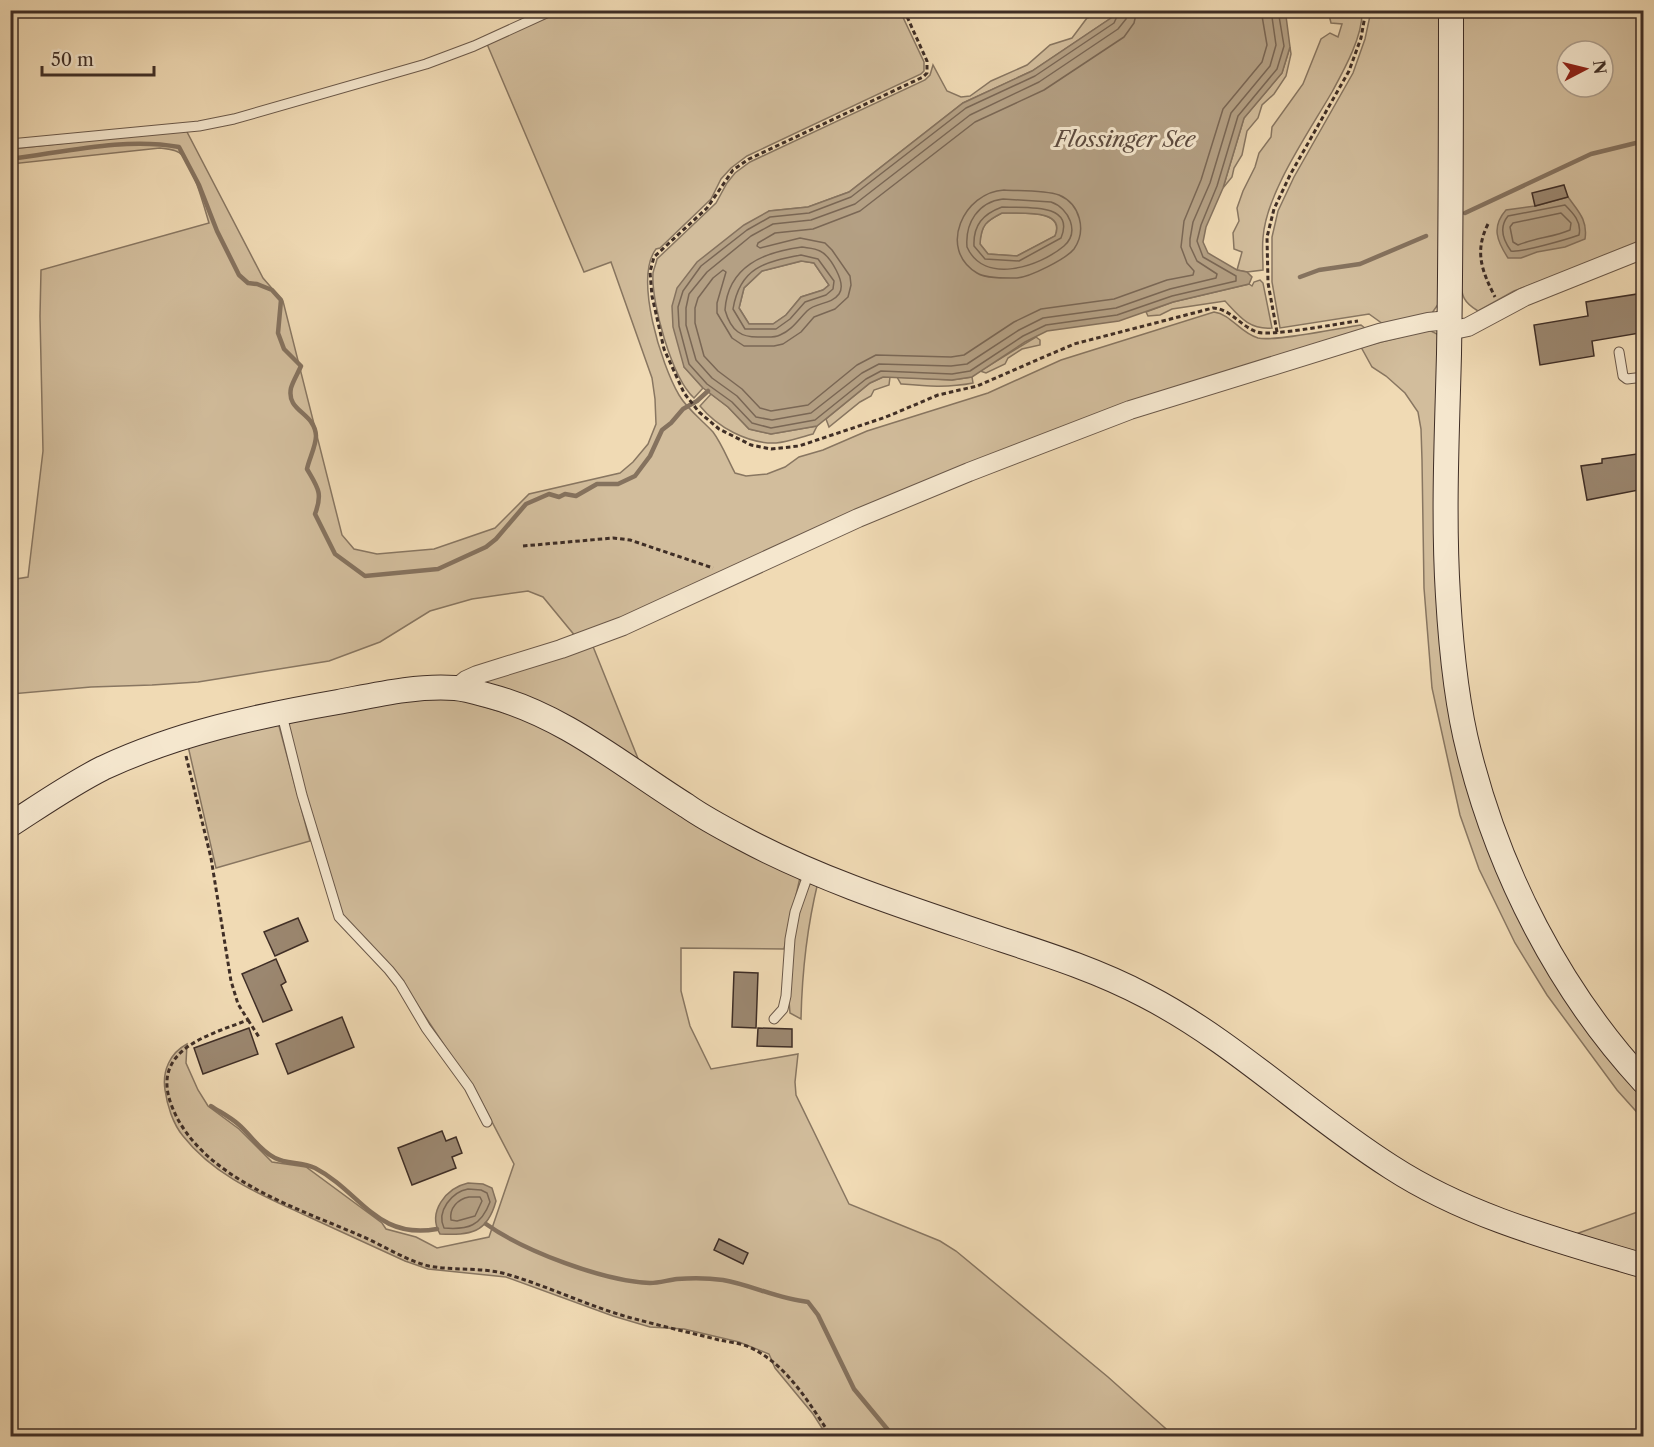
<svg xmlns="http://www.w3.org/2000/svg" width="1654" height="1447" font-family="'Libre Caslon Text',serif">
  <rect width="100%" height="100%" fill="#f0dab4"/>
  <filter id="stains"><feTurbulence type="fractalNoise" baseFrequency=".00333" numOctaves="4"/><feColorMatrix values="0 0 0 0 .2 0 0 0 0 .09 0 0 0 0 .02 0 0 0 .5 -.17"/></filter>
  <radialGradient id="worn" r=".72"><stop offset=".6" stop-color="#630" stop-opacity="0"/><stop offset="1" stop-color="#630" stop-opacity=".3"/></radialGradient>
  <!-- green -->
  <g fill="#d2bd9c" stroke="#887661" stroke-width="1.5" fill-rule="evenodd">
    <path d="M 560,11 L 900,11 L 924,62 L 924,71 L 921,74 L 747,156 L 731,168 L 721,179 L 711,199 L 660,248 L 656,249 C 634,278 661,364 679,395 C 687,409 702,420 713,432 C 722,444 728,460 735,473 L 746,476 L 767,474 L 785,467 L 799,457 L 823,450 L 867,431 L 988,393 L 1061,360 L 1214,312 C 1231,314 1240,333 1258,338 C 1274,342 1340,328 1361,325 L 1366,329 L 1127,403 L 576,637 L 543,597 L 528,591 L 472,599 L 430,611 L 380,642 L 329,661 L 198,682 L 152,685 L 91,687 L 11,694 L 10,580 L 28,577 L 43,451 L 40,316 L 41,270 L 209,223 C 203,203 195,172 182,155 C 177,149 167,149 160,148 L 11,164 L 11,149 L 186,130 L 263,278 L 283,301 L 342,535 L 354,549 L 377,554 L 434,549 L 495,528 L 529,494 L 620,473 L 633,462 L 648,444 L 656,424 L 655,399 L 652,378 L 611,262 L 584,272 L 487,44 Z"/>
    <path d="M 1103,11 L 1115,11 L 1111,18 L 1032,71 L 963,103 L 849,192 L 808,207 L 769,211 L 684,367 L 703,388 L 694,398 C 672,378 651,303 653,273 C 654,268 656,264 657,259 L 716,203 L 727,183 L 735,173 L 750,162 L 925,80 L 930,75 L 933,65 L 947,91 L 961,97 L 970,96 L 991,81 L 1027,65 L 1050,45 L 1072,38 L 1087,18 L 1098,15 Z"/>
    <path d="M 1328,11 L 1362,11 C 1363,36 1344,70 1332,92 C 1309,132 1266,193 1263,238 C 1262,248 1263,260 1263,270 L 1247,272 L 1237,270 L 1242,252 L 1234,249 L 1233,233 L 1239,221 L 1237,208 L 1243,191 L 1255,167 L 1259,153 L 1271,137 L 1272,127 L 1303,84 L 1321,39 L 1330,33 L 1338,37 L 1342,24 L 1331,23 Z"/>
    <polygon points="1371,11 1446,11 1439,303 1432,313 1383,324 1369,314 1280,328 1272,282 1272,237 1278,211 1294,177 1353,73 1365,39"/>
    <path d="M 1463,11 L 1643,11 L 1643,242 L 1514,291 L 1478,311 C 1463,302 1462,296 1460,280 ZM 1567,51 L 1603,51 L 1603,87 L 1567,87 Z"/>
    <polygon points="1290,47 1291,54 1286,76 1274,94 1262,105 1258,118 1247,131 1242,155 1234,168 1232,177 1223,188 1244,118 1282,73"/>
    <path d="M 1002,213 C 1019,214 1066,208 1055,236 L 1017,256 L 988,254 L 980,244 C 981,225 986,221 1002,213 Z"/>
    <polygon points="802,261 814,263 829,285 823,290 801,297 786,315 773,324 749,324 739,308 744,288 762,271"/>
    <path d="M 1260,280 L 1263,283 L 1272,328 C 1249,330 1239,316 1225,301 L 1172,309 L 1160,315 L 1148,316 L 1146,312 L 1173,302 L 1249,284 L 1252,286 L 1254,282 Z"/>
    <polygon points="1429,330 1437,334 1441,342 1469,788 1607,1051 1643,1097 1643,1119 1617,1090 1547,995 1515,943 1479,869 1460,815 1432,688 1424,588 1422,460 1421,429 1418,412 1405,393 1386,376 1372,367 1361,347"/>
    <polygon points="1036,337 1040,340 1040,345 1022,349 1008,358 1005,364 986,373 980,371"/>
    <polygon points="883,377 890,377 889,385 874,390 871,396 860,402 829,427 826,419 870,383"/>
    <path d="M 897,377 L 952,380 L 972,377 L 973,383 C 948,388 925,386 901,384 Z"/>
    <path d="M 711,394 L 728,407 L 749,429 L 771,434 L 817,426 L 813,434 C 801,437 788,442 776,443 C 748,444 717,427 700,406 Z"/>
    <polygon points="592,644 641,766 480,680"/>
    <path d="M 452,697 L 548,726 L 801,873 L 784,949 L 681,948 L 681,991 L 690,1026 L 711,1069 L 798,1054 L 795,1082 L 796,1095 L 849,1204 L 940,1241 L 956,1251 L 1108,1377 L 1174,1436 L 827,1436 L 813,1414 L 775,1368 L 769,1354 L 739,1342 L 684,1329 L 650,1327 L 613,1316 L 506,1277 L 428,1269 L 405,1261 C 373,1246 341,1232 309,1217 C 264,1196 215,1177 183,1136 C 173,1124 167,1105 165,1090 C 162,1071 170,1053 187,1044 L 186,1063 L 198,1090 L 208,1106 L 239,1129 L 272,1162 L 306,1167 L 382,1223 L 386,1229 L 416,1237 L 437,1248 L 489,1237 L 514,1164 L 480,1099 L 399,977 L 340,913 L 288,730 L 288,722 L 349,706 Z"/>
    <polygon points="272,721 279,726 310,841 216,868 188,746"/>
    <path d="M 812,880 L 818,882 C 807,927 802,972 801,1019 L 790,1013 C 786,977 794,911 812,880 Z"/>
    <polygon points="1643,1210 1643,1256 1573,1235"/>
  </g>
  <!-- water -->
  <g fill="#b4a084" stroke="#85725e" stroke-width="1.5" fill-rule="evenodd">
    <path d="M 1283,11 L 1286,16 L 1290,47 L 1282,73 L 1244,118 L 1223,188 L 1206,227 L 1203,242 L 1208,253 L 1237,270 L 1247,272 L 1252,277 L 1249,284 L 1173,302 L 1119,321 L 1047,331 L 1025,342 L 972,377 L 952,380 L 883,377 L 870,383 L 817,426 L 771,434 L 749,429 L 728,407 L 703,388 L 684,367 L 673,327 L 672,306 L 677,288 L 697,262 L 744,225 L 769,211 L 808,207 L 849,192 L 963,103 L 1032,71 L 1111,18 L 1115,11 ZM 1002,213 C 1019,214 1067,208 1055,236 L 1017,256 L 988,254 L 980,244 C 981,225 986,221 1002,213 ZM 801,261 L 814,263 L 829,285 L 823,290 L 801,297 L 786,315 L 773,324 L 749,324 L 739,308 L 744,288 L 762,271 Z"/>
    <path d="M 1568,197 C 1578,211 1588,220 1585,239 L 1565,247 L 1537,252 L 1521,258 L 1508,258 C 1497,241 1491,227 1506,210 L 1535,206 Z"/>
    <path d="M 468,1183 L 483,1184 L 492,1188 L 496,1201 C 487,1234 470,1235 440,1234 C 427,1212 446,1188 468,1183 Z"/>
  </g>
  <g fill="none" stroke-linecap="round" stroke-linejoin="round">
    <!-- shore -->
    <g stroke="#7a6755" stroke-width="1.5">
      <polyline points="1120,10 1114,23 1035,76 966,108 851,197 809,213 770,217 747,230 701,266 683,291 678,307 679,326 689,364 707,384 732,402 752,423 771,428 815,420 866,379 881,371 952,374 970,371 1023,336 1046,325 1117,315 1172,296 1236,281 1236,276 1203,257 1197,241 1201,225 1217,186 1238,116 1277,69 1284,46 1278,10"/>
      <polyline points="1128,10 1126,19 1118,29 1039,82 970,115 855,204 811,220 773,224 751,236 707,272 689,294 686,308 686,325 696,360 712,378 737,396 756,417 772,420 811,413 862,373 879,364 951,366 967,364 1019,330 1043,318 1116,308 1170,289 1216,278 1217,274 1197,261 1190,246 1190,239 1193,222 1210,183 1231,113 1270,66 1276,45 1271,10"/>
      <polyline points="1137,10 1134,23 1124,37 1044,90 975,122 860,211 813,229 775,233 758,243 757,246 760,248 800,238 825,243 832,250 850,276 851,285 848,297 835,309 814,317 801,332 783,344 774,346 744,346 732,338 717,313 717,303 726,272 723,270 713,278 698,298 695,308 695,323 704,356 718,371 742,389 760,408 771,411 808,405 857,365 876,355 951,357 964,355 1014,322 1041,309 1114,299 1167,280 1193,275 1194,271 1187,263 1181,247 1184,221 1201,180 1223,109 1262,62 1267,45 1261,10"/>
      <path d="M 1004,190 C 1019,191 1045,190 1059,195 C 1080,204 1087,230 1074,249 C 1066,259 1030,277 1017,278 C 1006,278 987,279 977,273 C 937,249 964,192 1004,190 Z"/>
      <path d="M 1003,199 L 1051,202 C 1069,208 1080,232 1064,246 C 1039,267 984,285 967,247 C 965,223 978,202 1003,199 Z"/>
      <path d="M 1565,205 C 1573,213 1582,222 1579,235 C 1568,239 1520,253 1511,251 C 1503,240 1499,227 1508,216 Z"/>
      <path d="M 1002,207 C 1024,208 1076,202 1061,238 L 1019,261 L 985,259 L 974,246 C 973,225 983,214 1002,207 Z"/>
      <path d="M 1561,213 L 1571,223 L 1570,230 C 1554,237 1535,238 1518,245 L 1513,242 L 1510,227 L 1513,223 Z"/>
      <path d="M 802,247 C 808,248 815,248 820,251 C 830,256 847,283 839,294 C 831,305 816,302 807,311 C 798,320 792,330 780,335 C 774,338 767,337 761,337 C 741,338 731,331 725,310 C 728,266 764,252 802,247 Z"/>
      <path d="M 801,255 L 818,259 L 834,281 L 833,289 L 826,295 L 805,302 L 790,319 L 776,329 L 745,329 L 733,309 C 740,267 765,262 801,255 Z"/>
      <path d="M 468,1189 L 481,1190 L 487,1193 L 490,1202 C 481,1226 468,1230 444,1228 C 436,1211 452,1192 468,1189 Z"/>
      <path d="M 469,1197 L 480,1197 L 482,1201 L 475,1216 L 457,1221 L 451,1220 C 449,1208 458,1199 469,1197 Z"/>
    </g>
    <!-- stream -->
    <g stroke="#85725e" stroke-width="4.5">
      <path d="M 10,159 C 65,152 125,137 179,147 L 199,185 L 217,231 L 239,275 L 248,283 L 257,284 L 272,290 L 281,300 L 278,333 L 284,349 L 301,366 C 298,373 293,381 291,388 C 286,412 315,412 316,436 C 316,446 309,459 307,469 C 318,488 323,493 315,514 L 335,554 L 365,576 L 438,569 L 486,547 L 496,539 L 526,504 L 549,494 L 559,497 L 565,494 L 576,496 L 597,484 L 618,484 L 635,476 L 650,456 L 662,430 L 671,423 L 683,409 L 697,401 L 708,391"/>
      <polyline points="1465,213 1591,154 1644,141"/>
      <polyline points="1300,277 1319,270 1360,264 1426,236"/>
      <path d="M 211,1106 C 220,1112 230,1117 238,1124 C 251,1135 259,1150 275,1158 C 286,1164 302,1162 315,1168 C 361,1192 376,1240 437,1229"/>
      <path d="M 486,1224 C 524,1251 603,1281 650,1283 C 659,1283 668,1280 677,1279 C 692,1278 708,1278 723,1280 C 752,1285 778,1299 808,1302 L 818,1315 L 854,1389 L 893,1436"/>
    </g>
  </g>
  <!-- building -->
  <g fill="#9b8770" stroke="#3f2e26" stroke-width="1.5">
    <polygon points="1564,185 1568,197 1535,206 1532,193"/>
    <polygon points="1644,293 1644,319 1638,320 1640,333 1592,341 1594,356 1540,365 1534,325 1588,316 1586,302"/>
    <polygon points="1644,453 1644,489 1587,500 1581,466 1602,463 1602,459"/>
    <polygon points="298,918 308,941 275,956 264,932"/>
    <polygon points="276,959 286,982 281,985 292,1010 263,1022 242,974"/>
    <polygon points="734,972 758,973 756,1028 732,1027"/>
    <polygon points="342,1017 354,1047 288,1074 276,1044"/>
    <polygon points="249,1028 258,1054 203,1074 194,1048"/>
    <polygon points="758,1028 792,1029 792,1047 757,1046"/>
    <polygon points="442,1131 446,1141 456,1137 462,1153 452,1157 456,1168 412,1185 398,1148"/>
    <polygon points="719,1239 748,1253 743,1264 714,1250"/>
  </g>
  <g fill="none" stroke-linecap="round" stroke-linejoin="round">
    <defs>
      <g id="service">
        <polyline points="10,144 199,126 234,119 426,64 474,46 553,10"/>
        <polyline points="1619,352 1623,376 1627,379 1644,377"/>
        <polyline points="282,715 302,795 339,917 389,970 400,984 426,1028 469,1087 487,1122"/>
        <polyline points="774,1019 783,1009 786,996 790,939 795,912 809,872"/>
      </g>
      <g id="minor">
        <polyline points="1449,331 1468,327 1524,297 1644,249"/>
        <polyline points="456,688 466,680 477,675 561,649 623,626 858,518 969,472 1130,410 1379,333 1428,322 1449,320"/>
      </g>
      <g id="secondary">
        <path d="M 1451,10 C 1451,125 1451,239 1449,354 C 1447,434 1443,515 1448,596 C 1451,647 1456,702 1469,752 C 1499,872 1559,990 1644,1082"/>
        <path d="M 10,825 C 41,805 71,784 103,768 C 178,733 257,716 338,702 C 375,695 417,685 455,688 C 467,689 479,693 490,696 C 565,716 623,766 687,806 C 704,818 723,828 742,838 C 824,882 915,910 1003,940 C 1052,956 1101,972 1146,996 C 1235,1042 1307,1114 1391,1167 C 1468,1217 1557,1240 1644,1266"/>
      </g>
    </defs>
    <!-- service casing -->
    <use href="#service" stroke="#6b594a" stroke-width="11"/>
    <!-- minor casing -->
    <use href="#minor" stroke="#6b594a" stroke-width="20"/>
    <!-- secondary casing -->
    <use href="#secondary" stroke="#3f2e26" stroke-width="26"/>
    <!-- path -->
    <g stroke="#3f2e26" stroke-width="3" stroke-dasharray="4.5 3" stroke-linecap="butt">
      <path d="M 904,10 L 927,61 L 927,73 L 923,77 L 749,159 L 733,170 L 707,208 L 654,257 L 650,272 L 652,296 L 664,349 L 684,393 L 699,412 L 719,429 L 751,445 L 771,449 L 799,446 L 886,417 L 938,395 L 977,386 L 1074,344 L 1213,308 C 1231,309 1240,326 1257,332 C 1269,337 1341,323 1358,321"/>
      <path d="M 1488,224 C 1474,252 1482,271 1495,297"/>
      <polyline points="1277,332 1268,283 1267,237 1274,209 1290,175 1349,71 1361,38 1366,10"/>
      <polyline points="523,546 613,538 630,540 713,568"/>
      <path d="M 186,756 L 211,858 L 231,981 L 238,1004 L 248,1020 C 209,1035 151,1049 171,1104 C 197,1176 294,1207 359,1235 C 383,1245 404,1260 429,1266 C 454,1271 482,1267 506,1274 C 551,1287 594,1309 639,1320 C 665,1327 692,1333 719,1340 C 728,1342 740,1343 749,1347 C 787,1364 809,1403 831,1436"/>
      <polyline points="248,1020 259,1037"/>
    </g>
    <!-- service -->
    <use href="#service" stroke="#f5e7ce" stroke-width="9"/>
    <!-- minor -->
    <use href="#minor" stroke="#f5e7ce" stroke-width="18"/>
    <!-- secondary -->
    <use href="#secondary" stroke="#f5e7ce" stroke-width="24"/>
  </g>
  <g text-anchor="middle" stroke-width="6" stroke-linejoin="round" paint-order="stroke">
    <!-- water labels -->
    <g font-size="22" font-style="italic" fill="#5c4a3e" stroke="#f5e7ce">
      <text x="1125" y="147">Flossinger See</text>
    </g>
  </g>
  <!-- margin -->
  <rect width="1654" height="1447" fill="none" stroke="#f0dab4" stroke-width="36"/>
  <rect x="12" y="12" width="1630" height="1423" fill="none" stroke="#3f2e26" stroke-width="3"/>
  <rect x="18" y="18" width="1618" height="1411" fill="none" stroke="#3f2e26" stroke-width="1.5"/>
  <!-- north arrow -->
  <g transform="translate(1585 69) rotate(83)"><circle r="28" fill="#f5e7ce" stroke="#ac9d8b" stroke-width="1.5"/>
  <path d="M0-4.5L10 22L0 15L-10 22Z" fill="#8f2418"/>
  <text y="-9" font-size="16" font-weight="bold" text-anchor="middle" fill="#3f2e26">N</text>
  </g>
  <!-- scale -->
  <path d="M42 66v9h112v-9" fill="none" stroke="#3f2e26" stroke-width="3"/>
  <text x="51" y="66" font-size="18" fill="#3f2e26" stroke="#f5e7ce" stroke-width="4.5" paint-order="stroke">50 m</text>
  <rect width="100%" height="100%" filter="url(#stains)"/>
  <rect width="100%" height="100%" fill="url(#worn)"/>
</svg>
